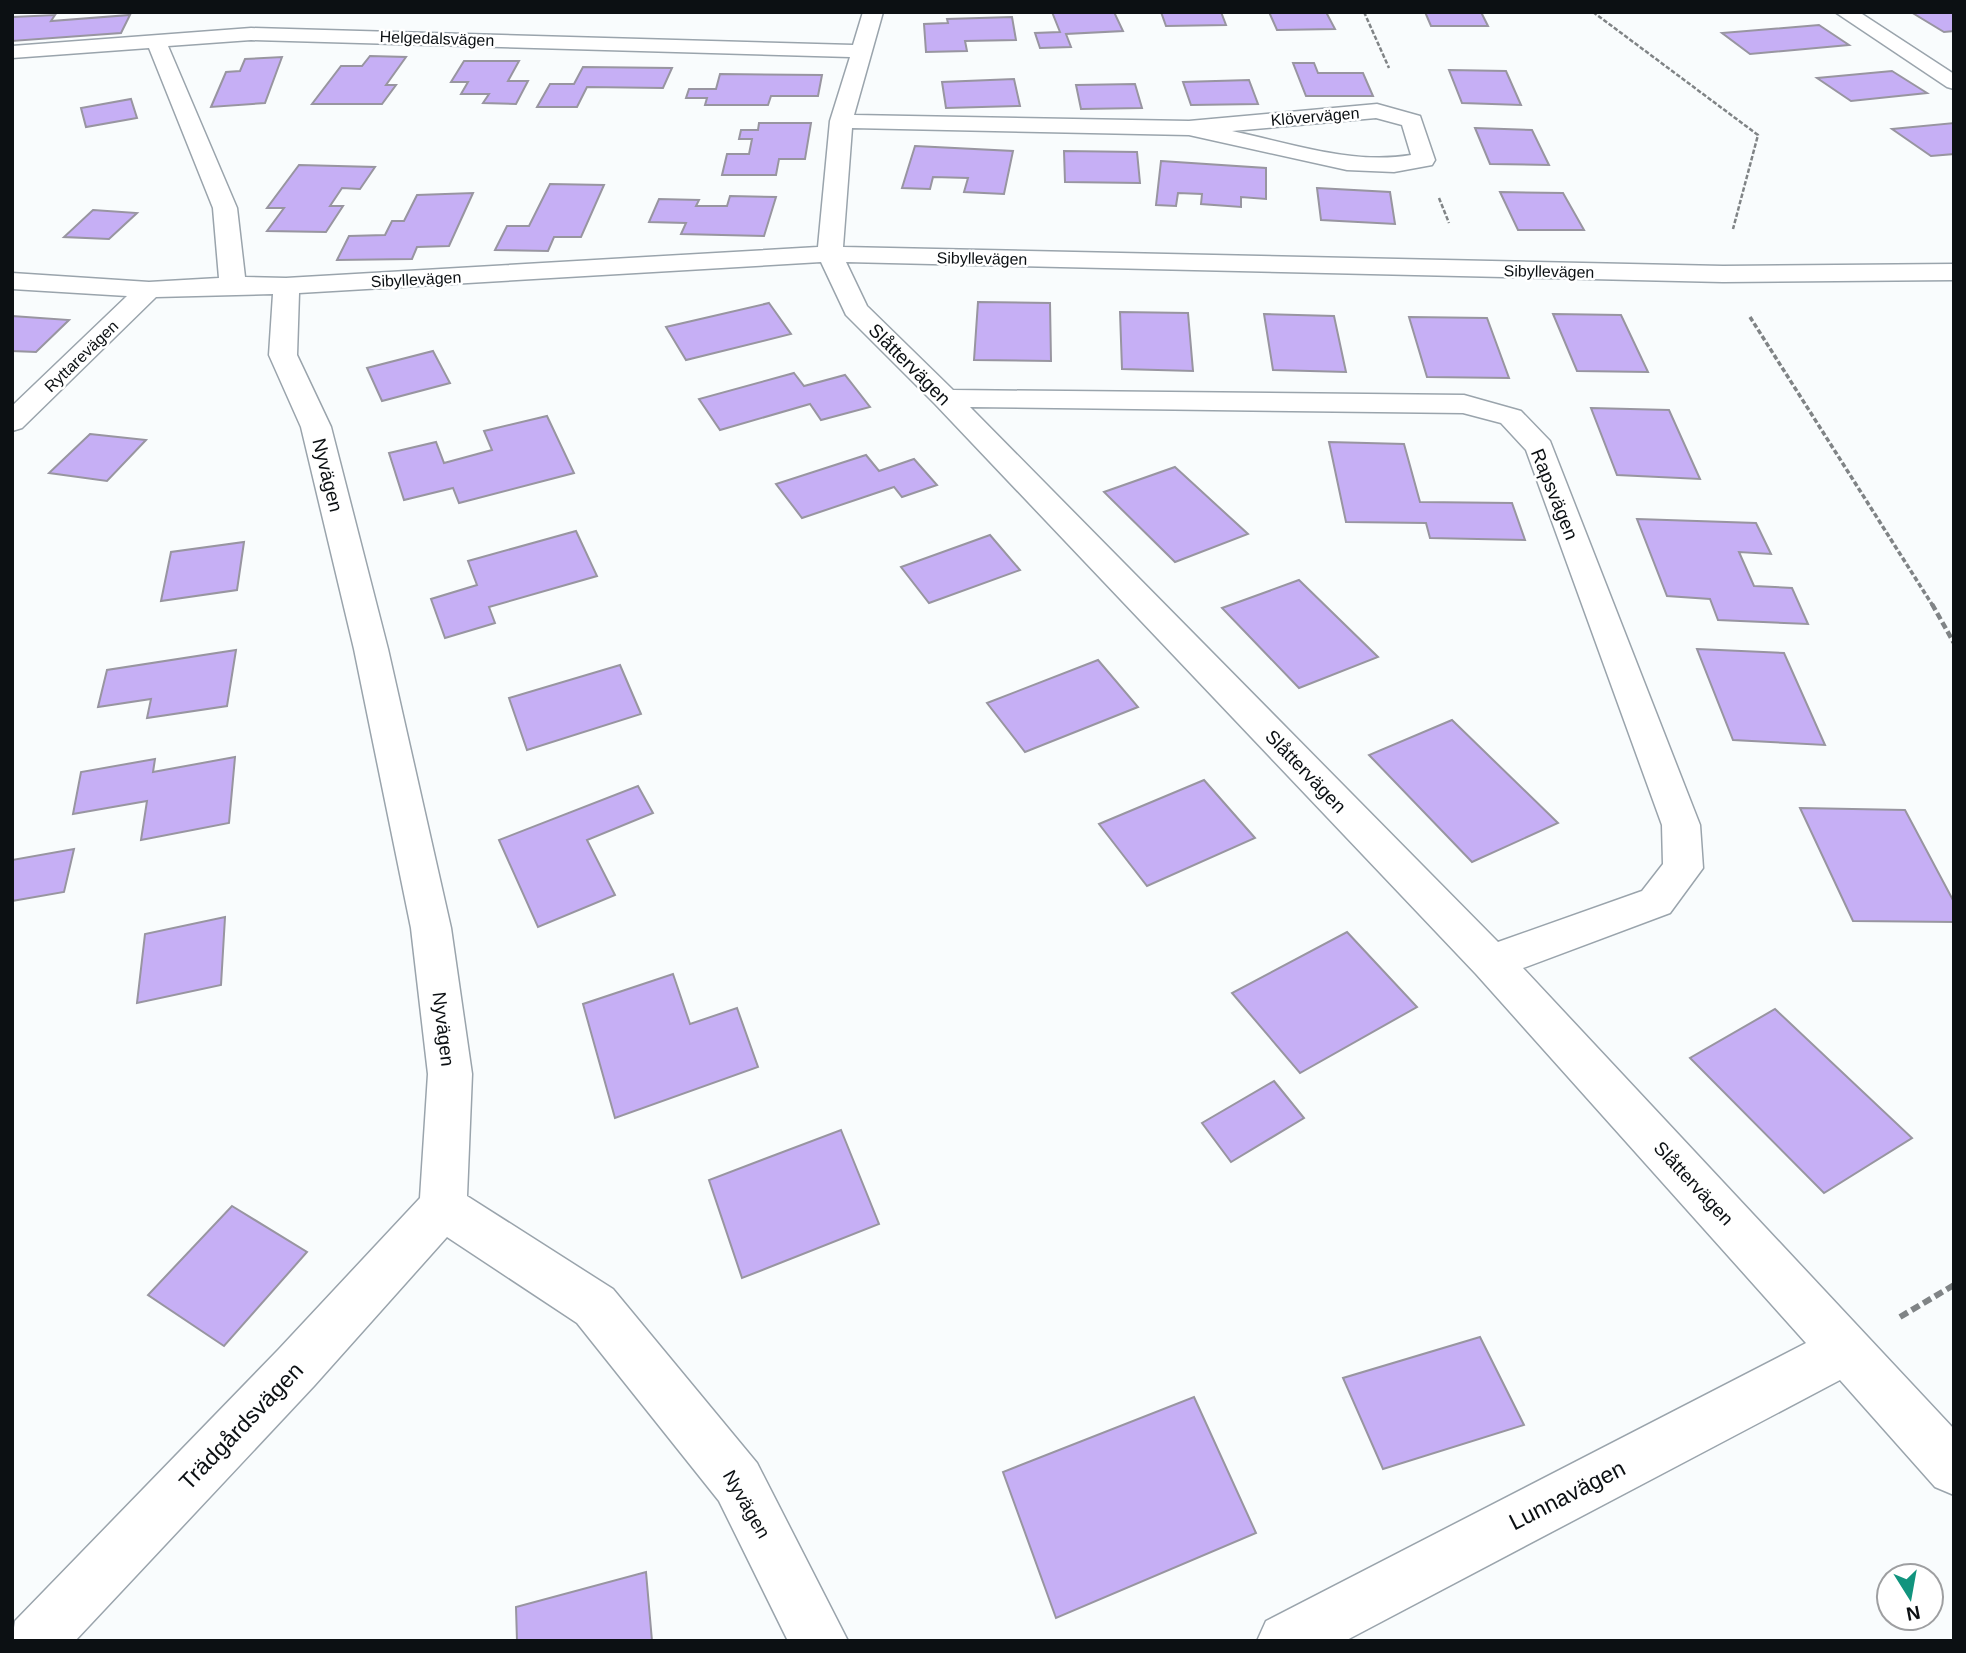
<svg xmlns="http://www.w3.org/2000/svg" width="1966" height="1653" font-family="Helvetica,sans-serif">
  <rect width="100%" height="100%" fill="#f9fcfd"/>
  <!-- building -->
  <g fill="#c6aff5" stroke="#9895a0" stroke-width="2">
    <polygon points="1052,12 1114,12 1123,31 1066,34 1071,47 1040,48 1035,33 1060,32"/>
    <polygon points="1161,12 1221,12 1226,25 1166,26"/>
    <polygon points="1269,12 1326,12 1335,29 1277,30"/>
    <polygon points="1425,12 1481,12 1488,26 1431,26"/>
    <polygon points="1911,12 1954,12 1954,31 1944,32"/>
    <polygon points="55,15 51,21 130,15 121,33 12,41 13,17"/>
    <polygon points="1012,17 1016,40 965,41 967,51 926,52 924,24 948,23 947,19"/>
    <polygon points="1819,25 1849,45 1750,54 1722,33"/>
    <polygon points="370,56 406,57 386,85 396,85 382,104 312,104 341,66 362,66"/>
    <polygon points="282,57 265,103 211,107 226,72 240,71 245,59"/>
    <polygon points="464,61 519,61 508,81 528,81 516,104 483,103 489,94 461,94 468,82 451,82"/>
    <polygon points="1293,63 1314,63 1318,73 1363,73 1373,96 1306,96"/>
    <polygon points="583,67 672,68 663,88 587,87 577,107 537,107 550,84 574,84"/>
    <polygon points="1449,70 1506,71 1521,105 1462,103"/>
    <polygon points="1892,71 1927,93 1851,101 1817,78"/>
    <polygon points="720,74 822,75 818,96 771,96 768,105 705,105 707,98 686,98 689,89 716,89"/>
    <polygon points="1014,79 1020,106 946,108 942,82"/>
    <polygon points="1249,80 1258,104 1191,105 1183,82"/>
    <polygon points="1135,84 1142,108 1081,109 1076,85"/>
    <polygon points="131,99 137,118 86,127 81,108"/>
    <polygon points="759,123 811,123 805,159 779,159 776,175 722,175 727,154 749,154 752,139 739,139 741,130 758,130"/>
    <polygon points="1954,123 1954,154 1931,156 1892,129"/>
    <polygon points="1475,128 1532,130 1549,165 1490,164"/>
    <polygon points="915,146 1013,151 1004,194 964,192 968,178 933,177 930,189 902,188"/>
    <polygon points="1064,151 1137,152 1140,183 1065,182"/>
    <polygon points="1161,161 1266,168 1266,199 1241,197 1241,207 1201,204 1202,194 1178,193 1176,206 1156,205"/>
    <polygon points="299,165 375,167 360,189 342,188 330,206 343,206 326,232 267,231 284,208 267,208"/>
    <polygon points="550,184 604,185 581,237 554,237 548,251 495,250 507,226 529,226"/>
    <polygon points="1317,188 1390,192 1395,224 1321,220"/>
    <polygon points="1500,192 1563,193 1584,230 1518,230"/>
    <polygon points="473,193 449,246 417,247 412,259 337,260 349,236 385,235 392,221 404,221 417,195"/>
    <polygon points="730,196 776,197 764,236 681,234 686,223 649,222 659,199 699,200 696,206 727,206"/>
    <polygon points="93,210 137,213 109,239 64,237"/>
    <polygon points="978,302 1050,303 1051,361 974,360"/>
    <polygon points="769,303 791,334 686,360 666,327"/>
    <polygon points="1120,312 1188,313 1193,371 1122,369"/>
    <polygon points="1264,314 1334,316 1346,372 1273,370"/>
    <polygon points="1553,314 1621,315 1648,372 1577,371"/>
    <polygon points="12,316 69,320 36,352 12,351"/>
    <polygon points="1409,317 1487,318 1509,378 1427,377"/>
    <polygon points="433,351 450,383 382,401 367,368"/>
    <polygon points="794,373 804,386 845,375 870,407 821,420 810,404 720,430 699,399"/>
    <polygon points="1591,408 1669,410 1700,479 1617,475"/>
    <polygon points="547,416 574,473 459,503 453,488 404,500 389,453 436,442 444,463 492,450 484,431"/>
    <polygon points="90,434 146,440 107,481 49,473"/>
    <polygon points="1329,442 1404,444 1420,502 1512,503 1525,540 1430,538 1426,523 1346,522"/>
    <polygon points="866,455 879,471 914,459 937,485 902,497 894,487 802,518 776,484"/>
    <polygon points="1175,467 1248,534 1175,562 1104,492"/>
    <polygon points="1637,519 1756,523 1771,554 1739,552 1754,586 1792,588 1808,624 1718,620 1710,599 1667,596"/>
    <polygon points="576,531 597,576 489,607 495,623 445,638 431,599 477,585 468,561"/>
    <polygon points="990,535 1020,570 929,603 901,567"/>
    <polygon points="244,542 237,590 161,601 171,552"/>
    <polygon points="1299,580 1378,657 1299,688 1222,608"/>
    <polygon points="1697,649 1784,653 1825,745 1733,740"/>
    <polygon points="236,650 227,706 147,718 151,699 98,707 107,670"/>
    <polygon points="1098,660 1138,707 1025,752 987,703"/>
    <polygon points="620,665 641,714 527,750 509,698"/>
    <polygon points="1452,720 1558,823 1472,862 1369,755"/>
    <polygon points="235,757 229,823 141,840 147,801 73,814 81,772 155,759 153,772"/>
    <polygon points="1204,780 1255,838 1147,886 1099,824"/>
    <polygon points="638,786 653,813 587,840 615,895 538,927 499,840"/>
    <polygon points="1800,808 1905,810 1954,902 1954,922 1853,921"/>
    <polygon points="74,849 64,892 12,901 12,860"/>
    <polygon points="225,917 221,985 137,1003 145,934"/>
    <polygon points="1347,932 1417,1007 1300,1073 1232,993"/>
    <polygon points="673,974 690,1024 737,1008 758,1067 615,1118 583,1004"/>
    <polygon points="1775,1009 1912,1138 1824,1193 1690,1058"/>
    <polygon points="1274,1081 1304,1118 1231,1162 1202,1123"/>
    <polygon points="841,1130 879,1224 742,1278 709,1180"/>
    <polygon points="232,1206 307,1252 224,1346 148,1295"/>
    <polygon points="1480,1337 1524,1425 1383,1469 1343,1378"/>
    <polygon points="1194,1397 1256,1533 1056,1618 1003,1472"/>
    <polygon points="646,1572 652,1641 517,1641 516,1607"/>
  </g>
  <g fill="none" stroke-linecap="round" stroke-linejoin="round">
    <defs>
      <g id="minor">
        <path d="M 863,12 L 883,12 L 854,115 L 1189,121 L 1377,104 L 1420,116 L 1435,160 L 1432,165 L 1394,172 L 1347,170 L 1189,135 L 852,128 L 843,247 L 1723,266 L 1954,264 L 1954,280 L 1723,282 L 846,262 L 867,306 L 953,390 L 1464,395 L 1521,411 L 1550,441 L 1700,825 L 1703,868 L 1670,913 L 1523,968 L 1954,1429 L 1954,1495 L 1935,1487 L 1840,1380 L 1345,1641 L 1257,1641 L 1266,1621 L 1806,1343 L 1476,974 L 935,404 L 846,315 L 821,262 L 299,293 L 297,355 L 331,427 L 388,649 L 451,928 L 472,1074 L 467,1196 L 613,1289 L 757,1463 L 848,1641 L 788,1641 L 719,1501 L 577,1323 L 447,1237 L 314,1386 L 75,1641 L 12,1641 L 15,1621 L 278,1350 L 420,1198 L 428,1074 L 411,928 L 354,649 L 301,427 L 269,355 L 273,294 L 156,297 L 22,428 L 12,431 L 12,406 L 127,296 L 12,289 L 12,273 L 149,282 L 219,278 L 213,208 L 149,48 L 12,58 L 12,46 L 251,28 L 853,45 ZM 251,40 L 850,57 L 830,121 L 818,247 L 286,278 L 245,277 L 237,208 L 168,46 ZM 1376,118 L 1402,125 L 1411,155 C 1352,165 1290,143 1232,131 ZM 970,407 L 1463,413 L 1501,423 L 1526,450 L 1662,825 L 1663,864 L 1642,891 L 1498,942 Z"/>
        <polygon points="1835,12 1859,12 1954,74 1954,89 1947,87"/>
      </g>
    </defs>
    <!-- minor casing -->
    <use href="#minor" stroke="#9aa4ac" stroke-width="3"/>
    <!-- path-far3 -->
    <g stroke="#808486" stroke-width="2.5" stroke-dasharray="4.5 2" stroke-linecap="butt">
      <polyline points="1364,12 1389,68"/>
      <polyline points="1593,12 1758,135 1733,229"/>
      <polyline points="1439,198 1449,223"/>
    </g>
    <!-- path-far2 -->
    <polyline stroke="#808486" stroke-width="3.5" stroke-dasharray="5 2.5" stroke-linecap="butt" points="1750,317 1933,606"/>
    <!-- path-far1 -->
    <polyline stroke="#808486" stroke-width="4.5" stroke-dasharray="7 3.5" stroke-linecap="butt" points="1932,604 1954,643"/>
    <!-- path -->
    <polyline stroke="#808486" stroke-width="6" stroke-dasharray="9 4.5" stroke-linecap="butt" points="1900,1317 1954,1285"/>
    <!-- minor -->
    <use href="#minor" fill="#fff" fill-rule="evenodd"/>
  </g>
  <g text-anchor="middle" stroke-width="5" stroke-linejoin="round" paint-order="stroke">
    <!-- far-street labels -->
    <g font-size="16" fill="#0c1013" stroke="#fff">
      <text transform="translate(437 38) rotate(2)" y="6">Helgedalsvägen</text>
      <text transform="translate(1315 116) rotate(-5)" y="6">Klövervägen</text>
      <text transform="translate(982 258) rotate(1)" y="6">Sibyllevägen</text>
      <text transform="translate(1549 271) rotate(1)" y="6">Sibyllevägen</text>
      <text transform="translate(416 279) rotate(-3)" y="6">Sibyllevägen</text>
      <text transform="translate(81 356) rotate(-44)" y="6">Ryttarevägen</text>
    </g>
    <!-- street labels -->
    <g font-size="19" fill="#0c1013" stroke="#fff">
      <text transform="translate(910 364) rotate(45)" y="7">Slåttervägen</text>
      <text transform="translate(328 475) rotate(76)" y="7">Nyvägen</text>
      <text transform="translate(1555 494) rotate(68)" y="7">Rapsvägen</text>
      <text transform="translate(1306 771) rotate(46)" y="7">Slåttervägen</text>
      <text transform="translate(444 1029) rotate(83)" y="7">Nyvägen</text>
      <text transform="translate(1694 1183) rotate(47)" y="7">Slåttervägen</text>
      <text transform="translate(747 1504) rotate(60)" y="7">Nyvägen</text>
    </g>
    <!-- near-street labels -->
    <g font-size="23" fill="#0c1013" stroke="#fff">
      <text transform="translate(241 1426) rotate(-46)" y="8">Trädgårdsvägen</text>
      <text transform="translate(1567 1495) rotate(-27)" y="8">Lunnavägen</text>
    </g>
  </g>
  <!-- border -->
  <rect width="1966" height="1653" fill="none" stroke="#0c1013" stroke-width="28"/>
  <!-- north arrow -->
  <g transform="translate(1910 1597) rotate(169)"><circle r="33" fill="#ffffff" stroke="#9e9fa1" stroke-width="2"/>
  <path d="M0-5L12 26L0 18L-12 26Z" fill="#11947e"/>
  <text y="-10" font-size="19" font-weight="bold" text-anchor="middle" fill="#0c1013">N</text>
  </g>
</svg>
